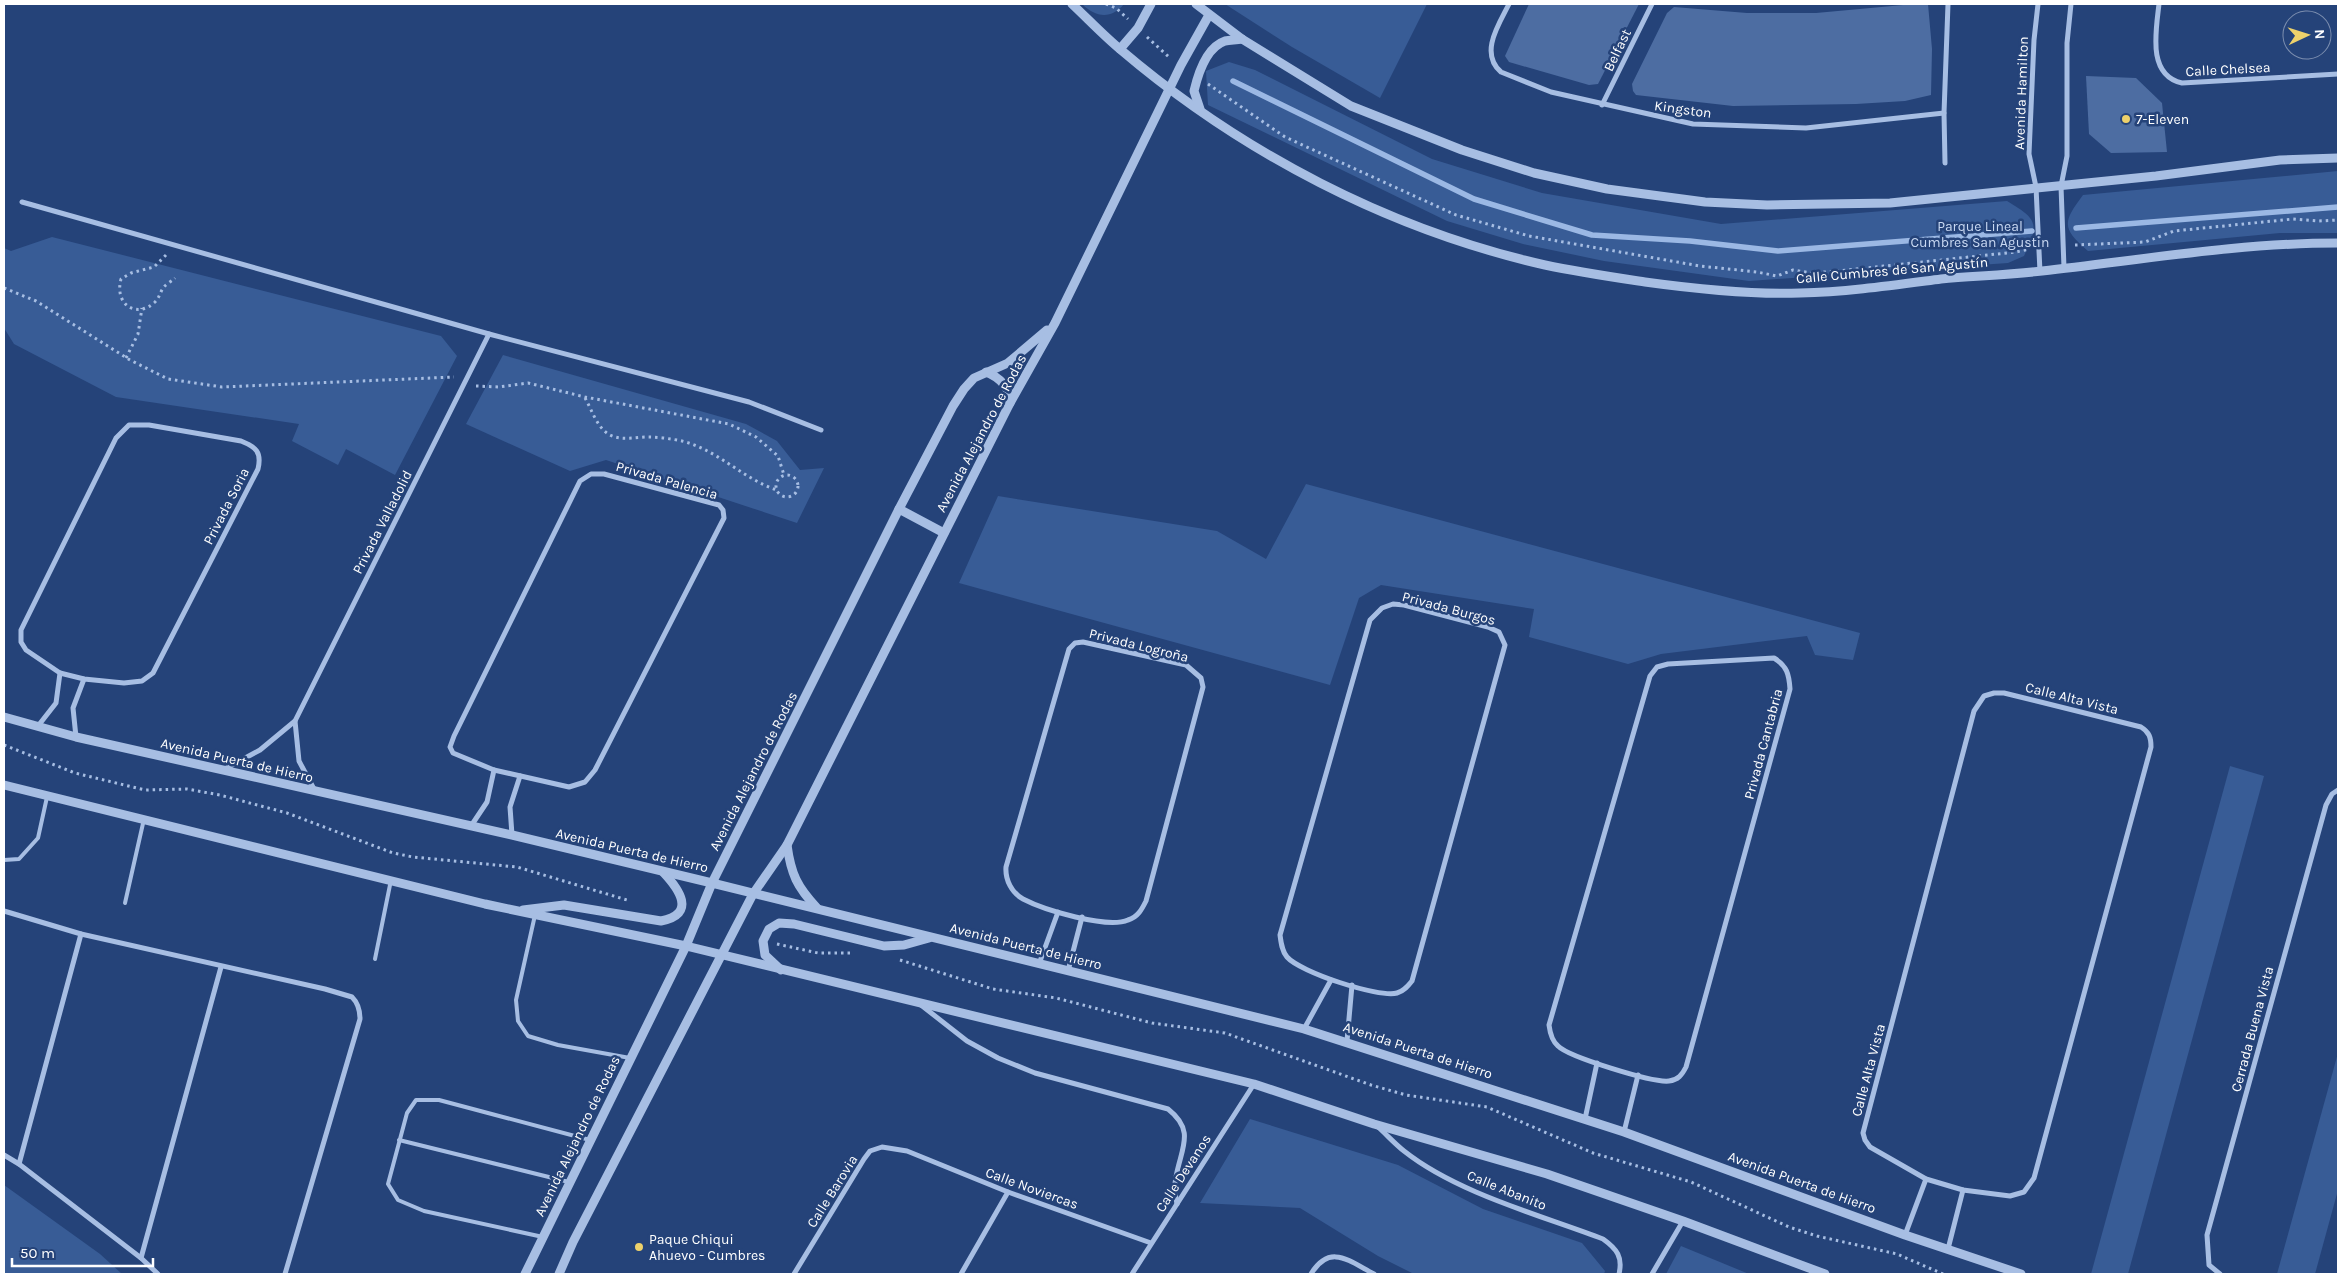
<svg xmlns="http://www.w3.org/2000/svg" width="2342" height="1278" font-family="Karla,sans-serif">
  <rect width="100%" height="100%" fill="#254379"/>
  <!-- green -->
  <g fill="#385c96">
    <path d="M 1082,4 L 1124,4 C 1111,20 1095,17 1082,4 Z"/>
    <polygon points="1225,4 1427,4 1380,98 1292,47"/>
    <path d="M 1229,62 L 1255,70 L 1432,159 L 1542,193 L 1721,224 L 2007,201 C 2037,219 2040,223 2024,256 L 2008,263 L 1749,281 L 1604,261 L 1523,244 L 1447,221 L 1208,105 L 1206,71 Z"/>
    <path d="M 2338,171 L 2338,233 L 2280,233 L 2088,251 C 2061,228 2063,222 2083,195 Z"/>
    <polygon points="52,237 441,336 457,356 395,475 346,449 338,465 292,441 299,424 116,397 14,344 4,328 4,248 11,251"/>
    <polygon points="503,355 746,424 777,441 800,470 824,468 797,523 606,460 570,471 466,424"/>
    <polygon points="1306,484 1860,633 1853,660 1815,655 1807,636 1661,654 1628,664 1529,637 1534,609 1381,585 1359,598 1330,685 959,583 998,496 1217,531 1266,559"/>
    <polygon points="2230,766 2264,776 2128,1274 2091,1274"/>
    <polygon points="2338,1053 2338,1190 2315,1274 2277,1274"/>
    <polygon points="1250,1119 1398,1165 1483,1209 1582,1243 1605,1271 1604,1274 1414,1274 1378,1256 1300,1208 1200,1203"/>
    <polygon points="4,1185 100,1254 122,1274 4,1274"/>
    <polygon points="1681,1246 1749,1274 1666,1274"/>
  </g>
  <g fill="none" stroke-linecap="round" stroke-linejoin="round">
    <!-- stream -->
    <g stroke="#9bb8e4" stroke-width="5.5">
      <polyline points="1233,81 1474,199 1592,235 1690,241 1778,251 2032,231"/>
      <polyline points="2076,228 2338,207"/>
    </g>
  </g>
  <!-- building -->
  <g fill="#4d6da2">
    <polygon points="1529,4 1639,4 1598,84 1589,85 1509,62 1505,56"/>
    <polygon points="1914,4 1928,4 1932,49 1931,95 1905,101 1856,104 1733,106 1636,95 1633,91 1632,84 1667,13 1674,7 1747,13 1816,13"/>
    <polygon points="2086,76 2136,78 2162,103 2167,152 2111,153 2089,134"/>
  </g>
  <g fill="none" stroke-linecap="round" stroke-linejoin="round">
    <!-- path -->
    <g stroke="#a7bee3" stroke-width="3" stroke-dasharray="2.5 4" stroke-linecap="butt">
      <polyline points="1106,4 1116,8 1128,19"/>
      <polyline points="1147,37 1170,58"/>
      <polyline points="1208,84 1285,137 1456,215 1529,236 1700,266 1757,272 1777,276 1793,270 1811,273 1838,271 2016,252 2029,249"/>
      <polyline points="2075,245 2145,242 2174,231 2293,219 2319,221 2338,220"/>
      <path d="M 166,255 L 154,267 L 131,273 L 121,279 C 114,305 137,319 155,302 C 159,298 160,293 163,288 C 166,284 172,281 175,278"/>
      <polyline points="4,288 36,301 130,360 168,379 222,387 454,377"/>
      <polyline points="126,358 138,334 142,308"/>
      <polyline points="476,386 499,387 528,383 585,397 729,424 756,437 778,456 784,475"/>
      <path d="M 585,398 C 592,410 597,428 610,435 C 622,441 635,437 648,437 C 659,437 672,439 682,441 C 718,450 743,479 777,490"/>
      <circle cx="787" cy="486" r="11"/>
      <polyline points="4,745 75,773 145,790 187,789 220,795 287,813 393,853 413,857 517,867 627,900"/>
      <polyline points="777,944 818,953 850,953"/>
      <polyline points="900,960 993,989 1056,998 1152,1023 1225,1033 1371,1085 1406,1095 1487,1107 1593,1153 1691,1182 1789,1227 1817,1236 1897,1254 1943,1274"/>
    </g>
    <!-- service -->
    <g stroke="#a7bee3" stroke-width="4">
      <polyline points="4,860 19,859 38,838 47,797"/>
      <polyline points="125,903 144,819"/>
      <polyline points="535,915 516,1000 518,1021 528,1036 558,1045 630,1058"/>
      <polyline points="375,959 391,880"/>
      <polyline points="399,1140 569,1182"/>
      <polyline points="543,1237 424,1211 398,1200 388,1184 407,1113 416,1100 439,1100 590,1140"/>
    </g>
    <!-- minor -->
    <g stroke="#a7bee3" stroke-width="5">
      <path d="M 1509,4 C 1499,24 1479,53 1501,72 L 1551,92 L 1693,124 L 1806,128 L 1944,113"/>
      <polyline points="2038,4 2034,40 2029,154 2036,187 2040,272"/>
      <path d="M 2159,4 C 2156,31 2147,75 2182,83 L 2338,74"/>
      <polyline points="1602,105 1652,4"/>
      <polyline points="1945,163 1944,113 1948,4"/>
      <polyline points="22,202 489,334 749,402 821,430"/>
      <polyline points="2064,268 2061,186 2067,156 2067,43 2071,4"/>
      <path d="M 129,425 L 149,425 L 241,441 C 256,447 262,452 258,469 L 153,673 L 142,681 L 124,683 L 84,679 L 60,673 L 26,650 L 21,642 L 21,630 L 116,438 Z"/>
      <polygon points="591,474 604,474 719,505 723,510 724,518 595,770 585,782 569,787 494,770 453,753 450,747 454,736 580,481"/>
      <path d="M 1393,604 L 1404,605 L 1488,627 L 1499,632 L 1505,645 L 1412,981 C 1408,986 1404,991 1397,993 C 1378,998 1300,972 1287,957 C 1282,951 1281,943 1280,935 L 1370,620 L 1382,608 Z"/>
      <path d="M 1083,642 L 1186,665 L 1201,678 L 1203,687 L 1146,901 C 1142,909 1138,917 1128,920 C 1107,929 1044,910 1023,899 C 1012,893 1005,880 1006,867 L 1069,649 L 1075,643 Z"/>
      <path d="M 1774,658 C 1787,666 1789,674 1790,689 L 1686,1067 C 1682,1075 1678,1080 1669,1081 C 1653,1083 1569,1057 1558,1046 C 1552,1041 1550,1033 1549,1025 L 1650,676 L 1657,667 L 1668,664 Z"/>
      <path d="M 1994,693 L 2004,693 L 2141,727 C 2149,732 2151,737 2151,747 L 2034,1178 L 2024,1192 L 2010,1196 L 1963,1190 L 1926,1179 L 1870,1147 L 1865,1140 L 1863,1133 L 1974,711 L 1984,696 Z"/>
      <polyline points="295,721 299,761 315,791"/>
      <polyline points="38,726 56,703 60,673"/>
      <polyline points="76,737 73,708 84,679"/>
      <polyline points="223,770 260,750 295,721 489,334"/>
      <polyline points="471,826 487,802 494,770"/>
      <polyline points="512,835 510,807 520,776"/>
      <path d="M 4,911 L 81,934 L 325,989 L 352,997 C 358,1003 360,1010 360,1019 L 285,1274"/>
      <polyline points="1039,964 1058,912"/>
      <polyline points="1068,971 1082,917"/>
      <path d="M 921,1005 L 967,1041 L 998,1058 L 1035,1073 L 1168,1109 C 1196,1131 1181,1148 1176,1177 C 1174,1186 1175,1195 1177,1204"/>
      <polyline points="1304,1029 1331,980"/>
      <polyline points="1347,1041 1352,985"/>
      <polyline points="1585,1119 1597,1063"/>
      <path d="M 1378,1127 C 1387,1135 1395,1144 1404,1151 C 1457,1193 1540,1215 1603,1239 C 1617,1249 1623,1257 1619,1274"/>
      <polyline points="1624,1132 1638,1075"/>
      <polyline points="4,1155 19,1164 141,1258 158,1274"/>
      <polyline points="19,1164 81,934"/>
      <polyline points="1905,1235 1926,1179"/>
      <polyline points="1948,1249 1963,1190"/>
      <polyline points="141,1258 221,967"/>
      <polyline points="794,1274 864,1159 870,1151 882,1147 907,1151 1008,1192 1151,1243"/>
      <polyline points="961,1274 1008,1192"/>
      <polyline points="1132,1274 1254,1084"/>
      <path d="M 1311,1274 C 1330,1243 1349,1261 1374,1274"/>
      <polyline points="1652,1274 1683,1221"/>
      <polyline points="2220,1274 2209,1265 2207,1235 2326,805 2332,794 2338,790"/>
    </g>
    <!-- tertiary -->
    <g stroke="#a7bee3" stroke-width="9">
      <path d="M 1072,4 C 1088,19 1104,36 1121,50 C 1242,153 1390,230 1545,265 C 1578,272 1612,277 1645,282 C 1696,289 1749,295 1800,293 C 1847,292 1895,285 1941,279 C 1975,276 2009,275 2042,271 C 2141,260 2239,243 2338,243"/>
      <polyline points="1196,4 1242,39 1351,106 1462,150 1534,173 1607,189 1705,202 1767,205 1890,203 2156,176 2280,160 2338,158"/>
      <polyline points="1120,49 1138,28 1151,4"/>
      <path d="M 1200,109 L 1194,91 C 1198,74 1207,47 1225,41 C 1230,40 1236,40 1242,39"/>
      <path d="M 986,372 C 999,377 1011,388 1010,403"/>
      <polyline points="899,509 944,533"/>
      <polyline points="4,717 76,737 512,835 712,883 1304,1029 1624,1132 1905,1235 2021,1274"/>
      <polyline points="4,785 485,904 686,946 1254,1084 1374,1124 1547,1174 1683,1221 1825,1274"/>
      <path d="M 787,845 C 791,874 797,887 817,908"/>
      <path d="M 523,910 L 564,905 L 661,921 C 697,914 679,889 663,872"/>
      <polyline points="781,970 765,955 763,941 769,929 779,923 794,924 884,946 904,945 929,938"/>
      <polyline points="525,1274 686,946 712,883 899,509 953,406 964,389 974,378 1008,363 1047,330"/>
      <polyline points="559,1274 573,1242 753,894 787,845 1010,403 1055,323 1181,65 1209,15"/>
    </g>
  </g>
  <!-- markers -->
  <g fill="#edd16b" stroke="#254379" stroke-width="2">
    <circle cx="2126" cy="119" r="5"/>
    <circle cx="639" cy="1247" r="5"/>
  </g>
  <g text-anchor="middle" stroke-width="5" stroke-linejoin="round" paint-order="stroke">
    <!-- street labels -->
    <g font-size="14" fill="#fff" stroke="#254379">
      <text transform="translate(1617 50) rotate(-64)" y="5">Belfast</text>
      <text transform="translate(2228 69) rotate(-3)" y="5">Calle Chelsea</text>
      <text transform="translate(2021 93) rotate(-88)" y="5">Avenida Hamilton</text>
      <text transform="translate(1683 109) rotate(8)" y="5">Kingston</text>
      <text transform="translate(1892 270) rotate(-5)" y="5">Calle Cumbres de San Agustín</text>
      <text transform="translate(981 433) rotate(-62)" y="5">Avenida Alejandro de Rodas</text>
      <text transform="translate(667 480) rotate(16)" y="5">Privada Palencia</text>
      <text transform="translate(226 506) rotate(-63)" y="5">Privada Soria</text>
      <text transform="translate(382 522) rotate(-63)" y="5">Privada Valladolid</text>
      <text transform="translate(1449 608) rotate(15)" y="5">Privada Burgos</text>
      <text transform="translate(1139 645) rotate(14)" y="5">Privada Logroña</text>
      <text transform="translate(2072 698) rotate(14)" y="5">Calle Alta Vista</text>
      <text transform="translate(1763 744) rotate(-75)" y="5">Privada Cantabria</text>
      <text transform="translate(237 760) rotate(13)" y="5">Avenida Puerta de Hierro</text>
      <text transform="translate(753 771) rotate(-63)" y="5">Avenida Alejandro de Rodas</text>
      <text transform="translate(632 850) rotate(13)" y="5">Avenida Puerta de Hierro</text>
      <text transform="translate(1026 946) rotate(14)" y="5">Avenida Puerta de Hierro</text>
      <text transform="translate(2252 1029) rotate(-75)" y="5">Cerrada Buena Vista</text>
      <text transform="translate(1418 1050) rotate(18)" y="5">Avenida Puerta de Hierro</text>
      <text transform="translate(1868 1070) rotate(-75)" y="5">Calle Alta Vista</text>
      <text transform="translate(577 1136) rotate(-64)" y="5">Avenida Alejandro de Rodas</text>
      <text transform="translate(1183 1173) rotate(-57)" y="5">Calle Devanos</text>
      <text transform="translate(1802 1182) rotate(20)" y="5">Avenida Puerta de Hierro</text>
      <text transform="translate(1032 1188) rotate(20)" y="5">Calle Noviercas</text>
      <text transform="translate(1507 1190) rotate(22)" y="5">Calle Abanito</text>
      <text transform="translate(832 1191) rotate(-58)" y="5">Calle Barovia</text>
    </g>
    <!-- poi labels -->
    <g font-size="14" fill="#fff" stroke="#254379" text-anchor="start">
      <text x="2136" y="124">7-Eleven</text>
      <text x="649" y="1244">Paque Chiqui<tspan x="649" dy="16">Ahuevo - Cumbres</tspan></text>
    </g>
    <!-- park labels -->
    <g font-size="14" fill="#c9d9f3" stroke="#254379">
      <text x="1980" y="231">Parque Lineal<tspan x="1980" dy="16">Cumbres San Agustin</tspan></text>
    </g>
  </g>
  <!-- border -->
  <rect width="2342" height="1278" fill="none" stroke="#ffffff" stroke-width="10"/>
  <!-- north arrow -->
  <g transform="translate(2307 35) rotate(86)"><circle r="24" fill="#254379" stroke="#7c8eaf"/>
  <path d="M0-4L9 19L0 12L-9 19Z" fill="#edd16b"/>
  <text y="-8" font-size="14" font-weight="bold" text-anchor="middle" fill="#ffffff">N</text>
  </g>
  <!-- scale -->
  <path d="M12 1258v8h141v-8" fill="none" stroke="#ffffff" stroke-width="2.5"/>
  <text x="20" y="1258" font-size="15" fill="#ffffff" stroke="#254379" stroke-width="4" paint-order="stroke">50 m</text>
</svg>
